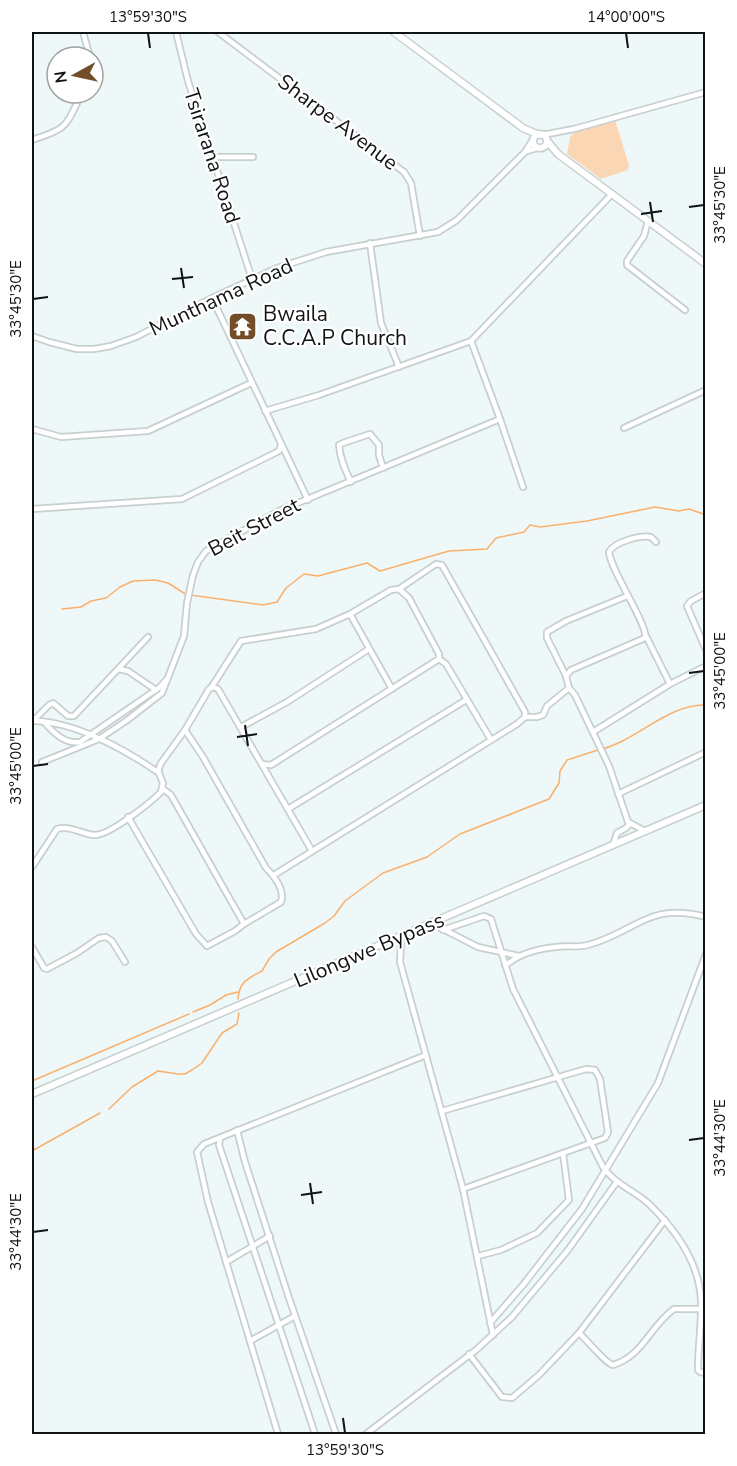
<svg xmlns="http://www.w3.org/2000/svg" width="737" height="1466" font-family="'Nunito Sans',sans-serif">
  <rect width="100%" height="100%" fill="#eff8f9"/>
  <!-- green -->
  <polygon fill="#fbd6b5" points="615,120 629,165 628,170 601,179 567,154 570,137 575,132"/>
  <g fill="none" stroke-linecap="round" stroke-linejoin="round">
    <!-- stream -->
    <g stroke="#f9b06b" stroke-width="1.5">
      <polyline points="190,595 263,605 277,602 286,588 304,574 318,576 367,563 380,571 449,551 487,549 496,538 524,532 530,525 540,527 587,521 655,507 679,511 689,509 706,515"/>
      <polyline points="62,609 81,607 91,601 106,598 120,587 133,581 155,580 168,583 187,595"/>
      <path d="M 602,749 C 635,741 670,703 706,705"/>
      <path d="M 238,999 C 239,982 248,978 262,971 L 269,959 L 276,952 L 325,923 L 334,916 L 345,901 L 383,873 L 427,857 L 460,834 L 549,799 L 559,783 L 560,771 L 567,760 L 598,750"/>
      <polyline points="193,1012 210,1005 226,995 238,992"/>
      <polyline points="32,1081 189,1014"/>
      <polyline points="109,1109 132,1087 158,1071 178,1074 185,1074 192,1070 202,1063 222,1033 237,1024 239,1013"/>
      <polyline points="32,1151 100,1113"/>
    </g>
    <defs>
      <g id="minor">
        <polyline points="83,32 90,57"/>
        <polyline points="176,32 188,81 252,279"/>
        <polyline points="218,32 404,172 411,183 420,236"/>
        <polyline points="542,135 574,129 706,92"/>
        <path d="M 32,140 C 69,128 65,127 82,93"/>
        <polyline points="527,151 537,148"/>
        <polyline points="213,157 253,157"/>
        <polyline points="648,221 644,236 627,261 627,265 685,310"/>
        <polyline points="370,243 381,323 399,367"/>
        <polyline points="212,298 308,500"/>
        <polyline points="32,336 49,342 77,349 94,349 111,346 136,337 212,298 277,268 326,252 438,232 457,220 525,152 532,141"/>
        <polyline points="265,411 319,395 471,341 612,194"/>
        <polyline points="500,419 523,487"/>
        <polyline points="624,428 706,390"/>
        <polyline points="32,429 61,437 148,431 251,383"/>
        <path d="M 351,482 C 345,470 340,459 339,445 L 343,443 L 370,434 L 379,445 L 379,455 L 383,468"/>
        <polyline points="32,509 182,499 279,451 281,445"/>
        <polyline points="399,589 436,564 442,565 525,712 525,717"/>
        <polyline points="706,593 691,601 687,606 706,650"/>
        <polyline points="350,614 392,689"/>
        <polyline points="646,636 670,684"/>
        <polyline points="118,669 148,637"/>
        <path d="M 566,676 L 571,670 L 645,638 C 649,626 611,572 609,552 C 614,542 640,535 651,537 L 656,542"/>
        <polyline points="211,688 241,641 316,629 350,614 391,590 399,589 409,598 439,654 439,659 446,664 491,740"/>
        <polyline points="569,688 575,695 609,766 628,822 645,831"/>
        <polyline points="33,721 49,705 53,703 68,716 74,716 118,669 128,671 156,690"/>
        <path d="M 33,721 C 74,721 126,750 159,773"/>
        <path d="M 44,722 C 54,733 64,744 80,742 L 160,687 L 166,680"/>
        <polyline points="241,727 287,702 369,649"/>
        <polyline points="593,732 670,684 706,666"/>
        <polyline points="42,762 99,739 126,721 162,693 184,636 187,603 193,575 198,562 206,551 281,510 500,419 471,341"/>
        <polyline points="262,764 271,765 439,659"/>
        <polyline points="163,789 171,795 244,924"/>
        <polyline points="618,794 706,752"/>
        <polyline points="288,809 466,700"/>
        <path d="M 128,817 L 196,934 L 207,946 L 235,931 L 244,924 L 281,902 C 285,890 274,876 266,868 L 203,757 L 185,730"/>
        <polyline points="613,845 617,833 626,828 630,824"/>
        <path d="M 32,867 L 57,829 C 70,825 82,834 94,835 C 109,836 150,803 161,792 L 163,783 L 158,771 L 161,763 L 185,730 L 209,689 L 213,687 L 218,689 L 312,851"/>
        <polyline points="274,875 517,724 525,717 537,717 543,715 547,706 569,688 566,676 547,638 547,632 566,621 627,596"/>
        <polyline points="431,923 478,947 519,956"/>
        <path d="M 443,930 L 484,916 L 491,919 L 513,989 L 603,1167 C 618,1187 633,1189 649,1204 C 676,1230 699,1262 701,1300 C 702,1323 698,1346 698,1370 L 700,1372 L 706,1373"/>
        <polyline points="399,937 401,943 400,962 463,1189 493,1335"/>
        <polyline points="32,947 44,968 47,969 77,953 99,938 106,937 112,941 125,962"/>
        <path d="M 505,965 C 510,963 515,958 520,956 C 531,951 545,948 556,947 C 567,945 577,948 588,945 C 638,931 647,902 706,917"/>
        <polyline points="442,1111 586,1069 595,1070 600,1079 608,1132 605,1138 463,1189"/>
        <polyline points="237,1130 245,1162 289,1298 336,1434"/>
        <polyline points="220,1138 219,1145 315,1434"/>
        <polyline points="478,1256 501,1250 537,1233 569,1200 563,1153"/>
        <polyline points="226,1262 270,1236"/>
        <polyline points="490,1323 523,1285 582,1209 658,1083 706,954"/>
        <path d="M 579,1333 C 587,1340 606,1364 613,1365 C 643,1356 650,1326 674,1309 L 700,1309"/>
        <polyline points="250,1341 295,1316"/>
        <polyline points="469,1354 502,1397 512,1398 539,1375 579,1333 665,1220"/>
        <polyline points="278,1434 208,1202 197,1152 204,1144 426,1055"/>
        <polyline points="366,1434 476,1350 512,1317 568,1250 616,1183"/>
      </g>
      <g id="major">
        <polyline points="394,32 523,128 539,135"/>
        <circle cx="540" cy="141" r="7"/>
        <polyline points="547,141 558,154 706,264"/>
        <polyline points="32,1094 706,805"/>
      </g>
    </defs>
    <!-- minor casing -->
    <use href="#minor" stroke="#c7d0d1" stroke-width="8"/>
    <!-- major casing -->
    <use href="#major" stroke="#c7d0d1" stroke-width="9"/>
    <!-- minor -->
    <use href="#minor" stroke="#fff" stroke-width="4.5"/>
    <!-- major -->
    <use href="#major" stroke="#fff" stroke-width="6"/>
  </g>
  <!-- ticks -->
  <path fill="none" stroke="#101313" stroke-width="2" d="M 148,33 L 150,48M 626,33 L 628,48M 650,202 L 653,222M 689,207 L 704,205M 641,214 L 662,211M 181,268 L 184,288M 172,279 L 193,277M 33,299 L 48,297M 689,673 L 704,671M 245,725 L 248,746M 237,737 L 257,734M 33,766 L 48,764M 689,1140 L 704,1138M 310,1183 L 313,1204M 301,1195 L 322,1192M 33,1232 L 48,1230M 343,1418 L 345,1433"/>
  <!-- icons -->
  <defs>
    <symbol id="temple-square" viewBox="-11 -11 22 22"><rect x="-9" y="-9" width="18" height="18" rx="4" fill="#724d28" stroke="#fff"/><path d="M0-6L5-2H3V0L6.5 2.5H4V6H1.5V3h-3V6H-4V2.5H-6.5L-3 0V-2H-5Z" fill="#fff"/></symbol>
  </defs>
  <g fill-rule="evenodd">
    <use href="#temple-square" x="226" y="310" width="33" height="33"/>
  </g>
  <g text-anchor="middle" stroke-width="4.5" stroke-linejoin="round" paint-order="stroke">
    <!-- street labels -->
    <g font-size="21" fill="#101313" stroke="#fff">
      <text transform="translate(338 122) rotate(37)" y="7">Sharpe Avenue</text>
      <text transform="translate(212 156) rotate(72)" y="7">Tsirarana Road</text>
      <text transform="translate(221 297) rotate(-25)" y="7">Munthama Road</text>
      <text transform="translate(254 527) rotate(-28)" y="7">Beit Street</text>
      <text transform="translate(369 950) rotate(-23)" y="7">Lilongwe Bypass</text>
    </g>
    <!-- poi labels -->
    <g font-size="21" fill="#101313" stroke="#fff" text-anchor="start">
      <text x="263" y="321">Bwaila<tspan x="263" dy="24">C.C.A.P Church</tspan></text>
    </g>
  </g>
  <!-- border -->
  <rect width="737" height="1466" fill="none" stroke="#ffffff" stroke-width="66"/>
  <!-- north arrow -->
  <g transform="translate(75 75) rotate(262)"><circle r="28" fill="#ffffff" stroke="#9fa1a1" stroke-width="1.5"/>
  <path d="M0-4.5L10 22L0 15L-10 22Z" fill="#724d28"/>
  <text y="-9" font-size="16" font-weight="bold" text-anchor="middle" fill="#101313">N</text>
  </g>
  <rect x="33" y="33" width="671" height="1400" fill="none" stroke="#101313" stroke-width="2"/>
  <g font-size="15" text-anchor="middle" fill="#101313">
    <text x="148" y="22">13°59'30"S</text>
    <text x="626" y="22">14°00'00"S</text>
    <text transform="translate(720 205) rotate(-90)" y="5">33°45'30"E</text>
    <text transform="translate(16 299) rotate(-90)" y="5">33°45'30"E</text>
    <text transform="translate(720 671) rotate(-90)" y="5">33°45'00"E</text>
    <text transform="translate(16 766) rotate(-90)" y="5">33°45'00"E</text>
    <text transform="translate(720 1138) rotate(-90)" y="5">33°44'30"E</text>
    <text transform="translate(16 1232) rotate(-90)" y="5">33°44'30"E</text>
    <text x="345" y="1455">13°59'30"S</text>
  </g>
</svg>
